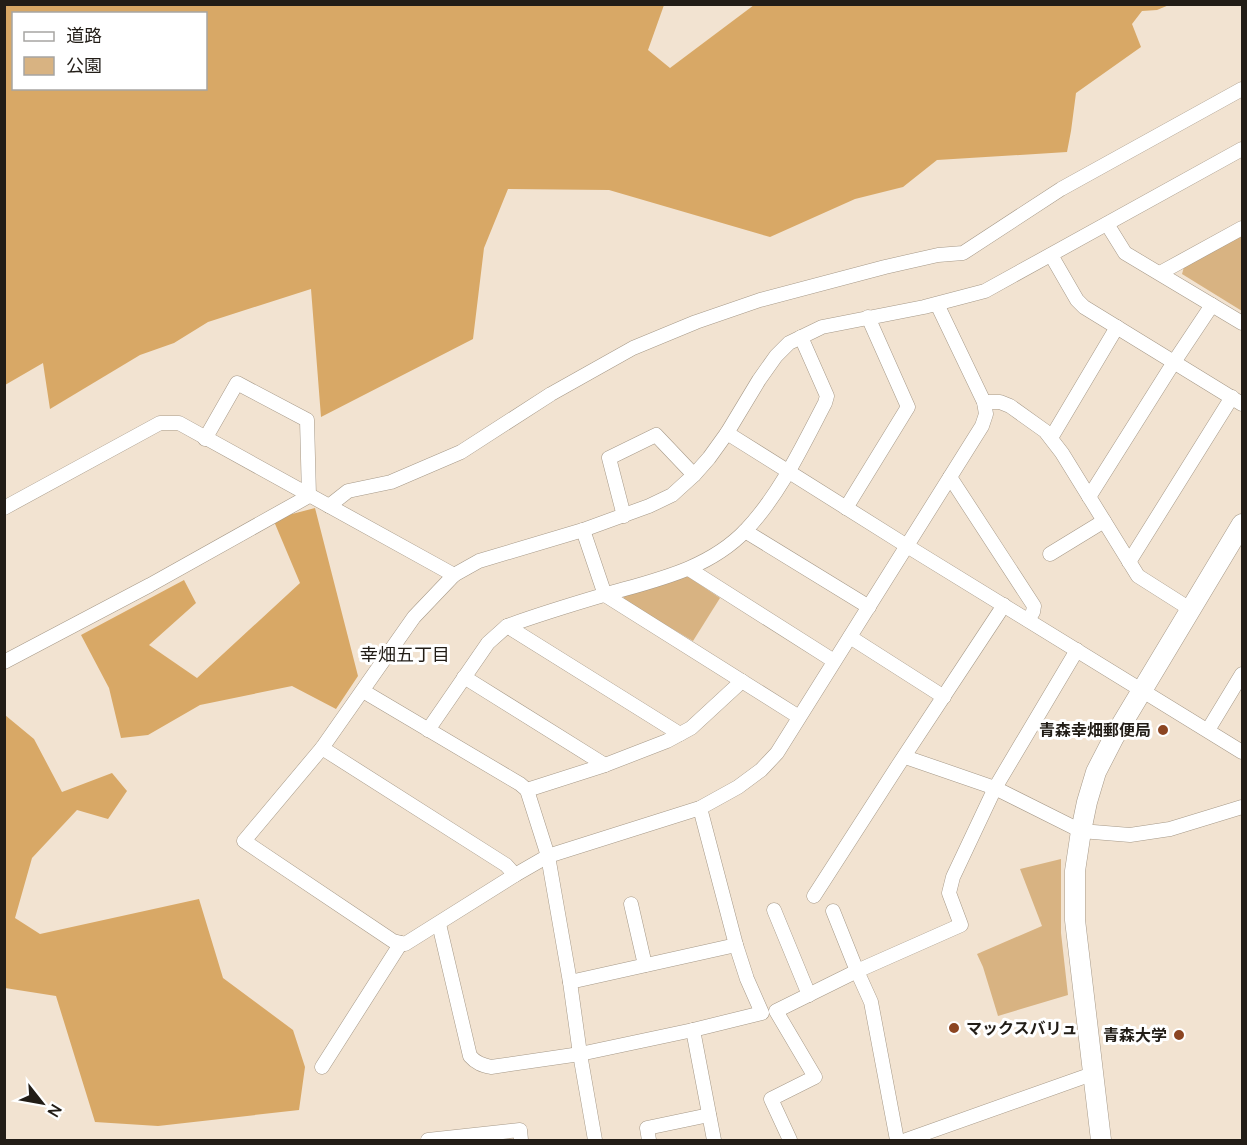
<svg xmlns="http://www.w3.org/2000/svg" width="1247" height="1145" font-family="Manrope,'Noto Sans JP',sans-serif">
  <rect width="100%" height="100%" fill="#f2e3d1"/>
  <!-- green -->
  <g fill="#d8b382">
    <polygon points="1242,235 1242,311 1182,274 1184,267"/>
    <polygon points="684,574 720,598 693,641 622,599 627,594"/>
    <polygon points="1061,859 1061,933 1068,995 998,1016 983,967 977,954 1042,926 1020,869"/>
  </g>
  <!-- forest -->
  <g fill="#d8a866" fill-rule="evenodd">
    <path d="M 5,4 L 664,5 L 648,50 L 670,68 L 754,5 L 1169,5 L 1157,10 L 1142,11 L 1132,24 L 1141,47 L 1076,93 L 1071,131 L 1067,152 L 937,160 L 903,187 L 855,199 L 770,237 L 609,190 L 508,189 L 484,248 L 473,339 L 321,417 L 311,289 L 208,322 L 174,343 L 140,355 L 50,409 L 43,363 L 5,385 ZM 14,14 L 206,14 L 206,88 L 14,88 Z"/>
    <polygon points="315,508 358,676 336,709 292,686 200,705 148,735 121,738 109,688 81,635 184,580 196,603 149,645 197,678 300,583 273,519"/>
    <polygon points="5,715 34,739 62,792 112,773 127,791 108,819 77,810 32,858 15,918 40,934 199,899 223,978 293,1030 305,1067 299,1110 158,1126 95,1122 56,996 5,988"/>
  </g>
  <g fill="none" stroke-linecap="round" stroke-linejoin="round">
    <defs>
      <g id="street">
        <polyline points="1107,224 1125,253 1242,323"/>
        <polyline points="1051,255 1077,300 1084,307 1242,404"/>
        <polyline points="1160,273 1242,228"/>
        <polyline points="937,304 984,402 986,414 982,426 777,753 761,770 738,787 700,808 548,856 515,875 405,944 393,941 244,841 322,748 414,617 454,575 479,561 583,530 649,506 672,495 694,475 709,458 727,433 759,380 776,356 789,343 822,327 924,307 985,291 1242,149"/>
        <polyline points="984,402 1000,402 1010,406 1045,431 1062,453 1138,576 1190,609"/>
        <polyline points="727,433 907,546 1242,752"/>
        <polyline points="1051,438 1117,327"/>
        <polyline points="205,439 237,383 307,420 309,496"/>
        <polyline points="950,477 1034,606 1033,612 1028,620"/>
        <polyline points="1089,497 1174,362 1212,305"/>
        <polyline points="329,506 348,491 391,482 461,452 551,394 633,348 696,322 760,300 885,267 938,255 963,253 1061,189 1242,89"/>
        <polyline points="4,508 160,423 179,423 454,575"/>
        <polyline points="846,508 908,407 868,317"/>
        <polyline points="624,516 609,458 656,435 694,475"/>
        <polyline points="583,530 605,595 799,717"/>
        <polyline points="745,531 869,607"/>
        <polyline points="1050,554 1104,521"/>
        <polyline points="1129,562 1232,397"/>
        <polyline points="689,569 834,661"/>
        <polyline points="507,626 680,734"/>
        <polyline points="850,637 944,697"/>
        <polyline points="4,662 150,585 309,496"/>
        <polyline points="464,677 605,765"/>
        <polyline points="363,691 520,784 527,790 548,856 570,982 580,1054 595,1140"/>
        <path d="M 428,730 L 488,643 L 507,626 C 540,614 573,604 607,594 C 656,580 709,569 746,530 C 780,494 802,447 825,403 L 827,396 L 801,337"/>
        <polyline points="1208,730 1242,674"/>
        <polyline points="322,748 506,865 515,875"/>
        <polyline points="905,757 995,788 1081,831 1130,835 1170,829 1242,807"/>
        <polyline points="527,790 605,765 667,741 691,728 742,681"/>
        <polyline points="814,896 899,764 1004,605"/>
        <polyline points="631,904 645,965"/>
        <polyline points="774,910 809,995"/>
        <path d="M 439,924 L 470,1056 C 476,1063 482,1065 491,1067 L 580,1054 L 693,1030 L 762,1013 L 747,979 L 736,945 L 700,808"/>
        <polyline points="570,982 736,945"/>
        <polyline points="693,1030 714,1140"/>
        <polyline points="322,1067 401,943"/>
        <polyline points="428,1140 520,1130 521,1140"/>
        <polyline points="649,1140 647,1128 709,1115"/>
        <polyline points="790,1140 771,1099 815,1077 776,1011 857,971 833,911"/>
        <polyline points="897,1140 871,1002 857,971 961,925 949,893 953,877 995,788 1077,650"/>
        <polyline points="906,1140 1092,1074"/>
      </g>
      <polyline id="secondary" points="1101,1140 1075,920 1075,871 1081,831 1087,802 1096,772 1114,737 1242,524"/>
    </defs>
    <!-- street casing -->
    <use href="#street" stroke="#a69988" stroke-width="15"/>
    <!-- secondary casing -->
    <use href="#secondary" stroke="#a69988" stroke-width="21"/>
    <!-- street -->
    <use href="#street" stroke="#fff" stroke-width="14"/>
    <!-- secondary -->
    <use href="#secondary" stroke="#fff" stroke-width="20"/>
  </g>
  <!-- markers -->
  <g fill="#8c4521" stroke="#fff" stroke-width="2">
    <circle cx="1163" cy="730" r="6"/>
    <circle cx="954" cy="1028" r="6"/>
    <circle cx="1179" cy="1035" r="6"/>
  </g>
  <g text-anchor="middle" stroke-width="6" stroke-linejoin="round" paint-order="stroke">
    <!-- poi labels -->
    <g font-size="16" font-weight="bold" fill="#221d17" stroke="#fff" text-anchor="end">
      <text x="1151" y="736">青森幸畑郵便局</text>
      <text x="966" y="1034" text-anchor="start">マックスバリュ</text>
      <text x="1167" y="1041">青森大学</text>
    </g>
    <!-- neighbourhood labels -->
    <g font-size="18" fill="#221d17" stroke="#fff">
      <text x="405" y="661">幸畑五丁目</text>
    </g>
  </g>
  <!-- border -->
  <rect width="1247" height="1145" fill="none" stroke="#221d17" stroke-width="12"/>
  <!-- legend -->
  <rect x="12" y="12" width="195" height="78" fill="#ffffff" stroke="#a7a5a2" stroke-width="1.5"/>
  <rect x="24" y="32" width="30" height="9" fill="#ffffff" stroke="#a7a5a2" stroke-width="1.5"/>
  <text x="66" y="42" font-size="18" fill="#221d17">道路</text>
  <rect x="24" y="57" width="30" height="18" fill="#d8b382" stroke="#a7a5a2" stroke-width="1.5"/>
  <text x="66" y="72" font-size="18" fill="#221d17">公園</text>
  <!-- north arrow -->
  <g transform="translate(42 1103) rotate(121)" stroke="#ffffff" stroke-width="4.5" paint-order="stroke">
  <path d="M0-4.5L10 22L0 15L-10 22Z" fill="#221d17"/>
  <text y="-9" font-size="16" font-weight="bold" text-anchor="middle" fill="#221d17">N</text>
  </g>
</svg>
